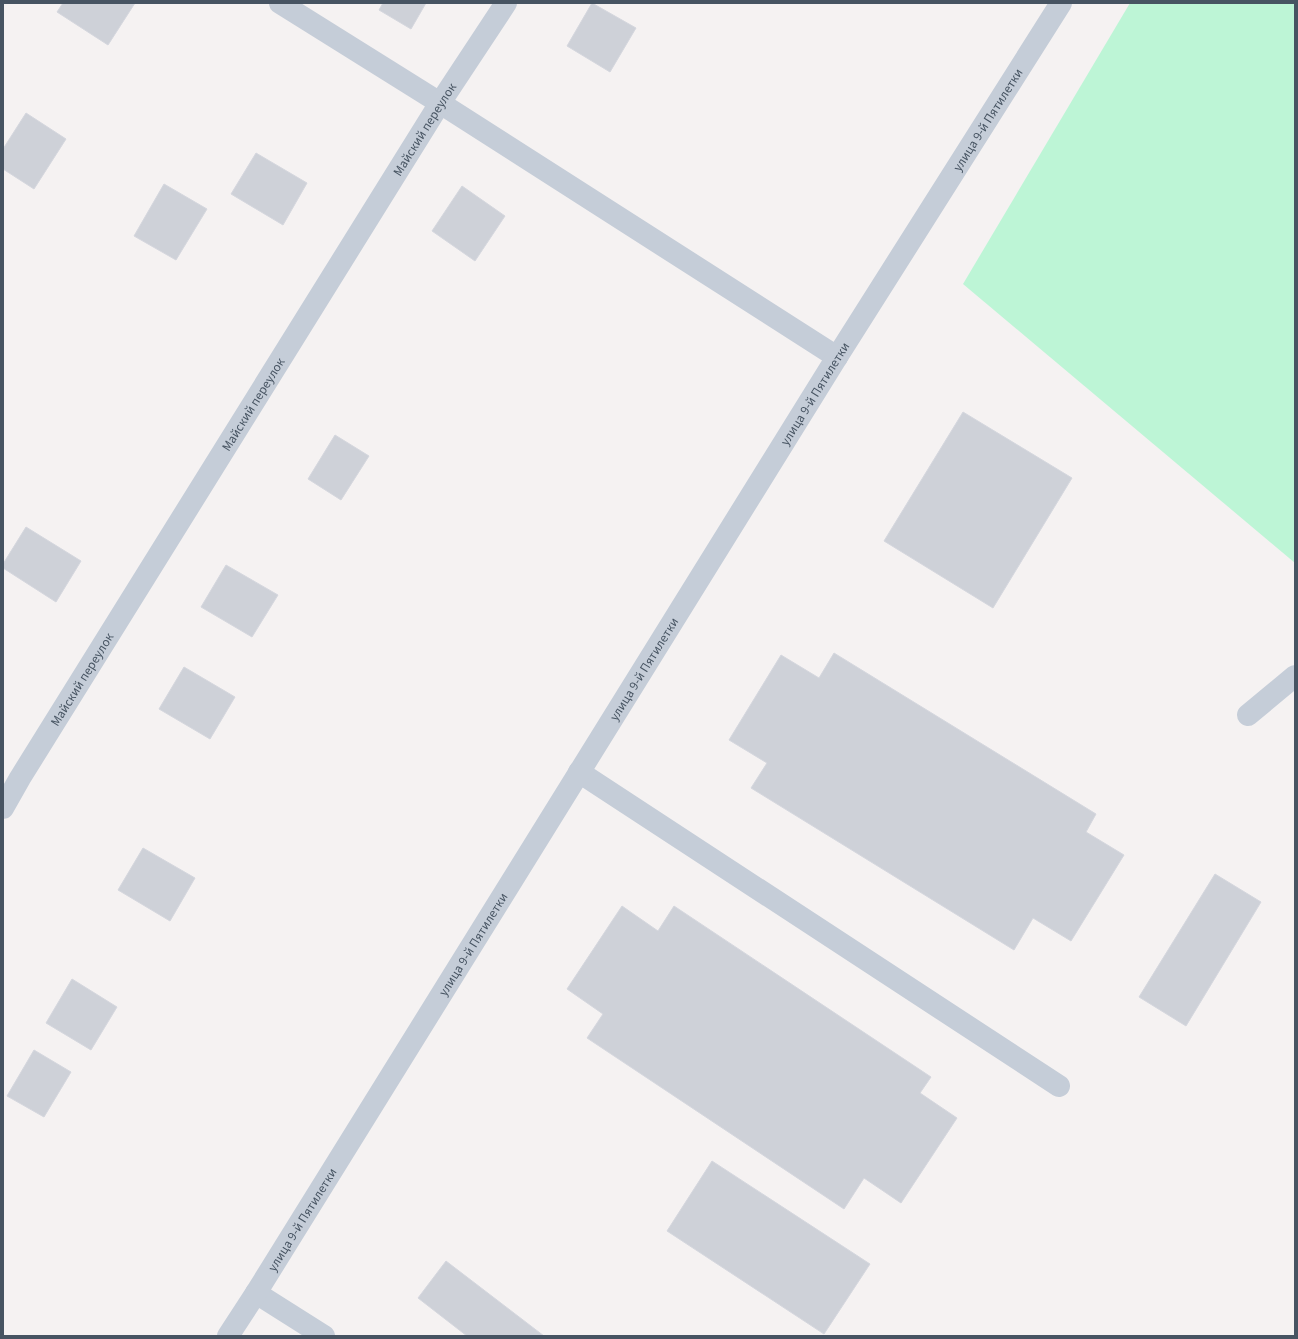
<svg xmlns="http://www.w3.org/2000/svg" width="1298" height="1339" font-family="'Source Sans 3',sans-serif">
  <rect width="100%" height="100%" fill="#f5f2f2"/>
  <!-- green -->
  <polygon fill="#bdf5d6" points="1130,3 1295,3 1295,563 963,284"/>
  <!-- building -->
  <g fill="#ced1d8" stroke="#d5d7de">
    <polygon points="63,3 135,3 108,45 57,12"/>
    <polygon points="383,3 426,3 411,29 379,10"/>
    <polygon points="592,3 636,28 610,72 567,46"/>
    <polygon points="26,113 66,139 34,189 3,169 3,149"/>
    <polygon points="256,153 307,183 283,225 231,194"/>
    <polygon points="164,184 207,209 176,260 134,236"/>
    <polygon points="462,186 505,216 475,261 432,231"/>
    <polygon points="963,412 1072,478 993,608 884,541"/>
    <polygon points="335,435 369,456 341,500 308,479"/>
    <polygon points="26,527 81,561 56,602 3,568 3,564"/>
    <polygon points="226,565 278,595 252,637 201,607"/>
    <polygon points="834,653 1096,814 1086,832 1124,855 1071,941 1033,918 1014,950 751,788 767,763 729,740 781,655 819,678"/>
    <polygon points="184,667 235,697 210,739 159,709"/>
    <polygon points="143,848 195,878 170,921 118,890"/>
    <polygon points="1215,874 1261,902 1186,1026 1139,997"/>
    <polygon points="622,906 658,931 674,906 931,1077 920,1093 957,1118 901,1203 864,1178 844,1209 587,1038 603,1014 567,989"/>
    <polygon points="72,979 117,1007 91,1050 46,1023"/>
    <polygon points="34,1050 71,1072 44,1117 7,1096"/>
    <polygon points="712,1161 870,1264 824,1334 667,1231"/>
    <polygon points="446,1261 544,1336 467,1336 418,1298"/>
  </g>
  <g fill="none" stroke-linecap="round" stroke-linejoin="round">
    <!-- minor -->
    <g stroke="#c5cdd8" stroke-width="22">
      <polyline points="280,3 440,103 837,357"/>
      <polyline points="1248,715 1295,676"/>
      <polyline points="579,772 1059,1086"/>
      <path id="s1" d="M 3,808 L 20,778 L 440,103 L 506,3"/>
      <polyline points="256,1293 324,1336"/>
      <path id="s2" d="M 228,1336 L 256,1293 L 837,357 L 1061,3"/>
    </g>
  </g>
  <g text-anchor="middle" stroke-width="4" stroke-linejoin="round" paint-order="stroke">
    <!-- street labels -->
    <g font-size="13" fill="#475462" stroke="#fff">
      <text dy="5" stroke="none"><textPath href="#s2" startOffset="1434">улица 9-й Пятилетки</textPath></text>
      <text dy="5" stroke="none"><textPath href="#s1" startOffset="799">Майский переулок</textPath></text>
      <text dy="5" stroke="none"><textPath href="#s2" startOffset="1110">улица 9-й Пятилетки</textPath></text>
      <text dy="5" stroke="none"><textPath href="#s1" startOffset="475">Майский переулок</textPath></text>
      <text dy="5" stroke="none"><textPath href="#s2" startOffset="786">улица 9-й Пятилетки</textPath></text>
      <text dy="5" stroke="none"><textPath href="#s1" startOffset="151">Майский переулок</textPath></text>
      <text dy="5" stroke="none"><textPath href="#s2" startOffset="462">улица 9-й Пятилетки</textPath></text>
      <text dy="5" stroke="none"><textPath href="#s2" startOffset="138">улица 9-й Пятилетки</textPath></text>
    </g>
  </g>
  <!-- border -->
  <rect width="1298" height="1339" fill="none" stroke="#475462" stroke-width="8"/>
</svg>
